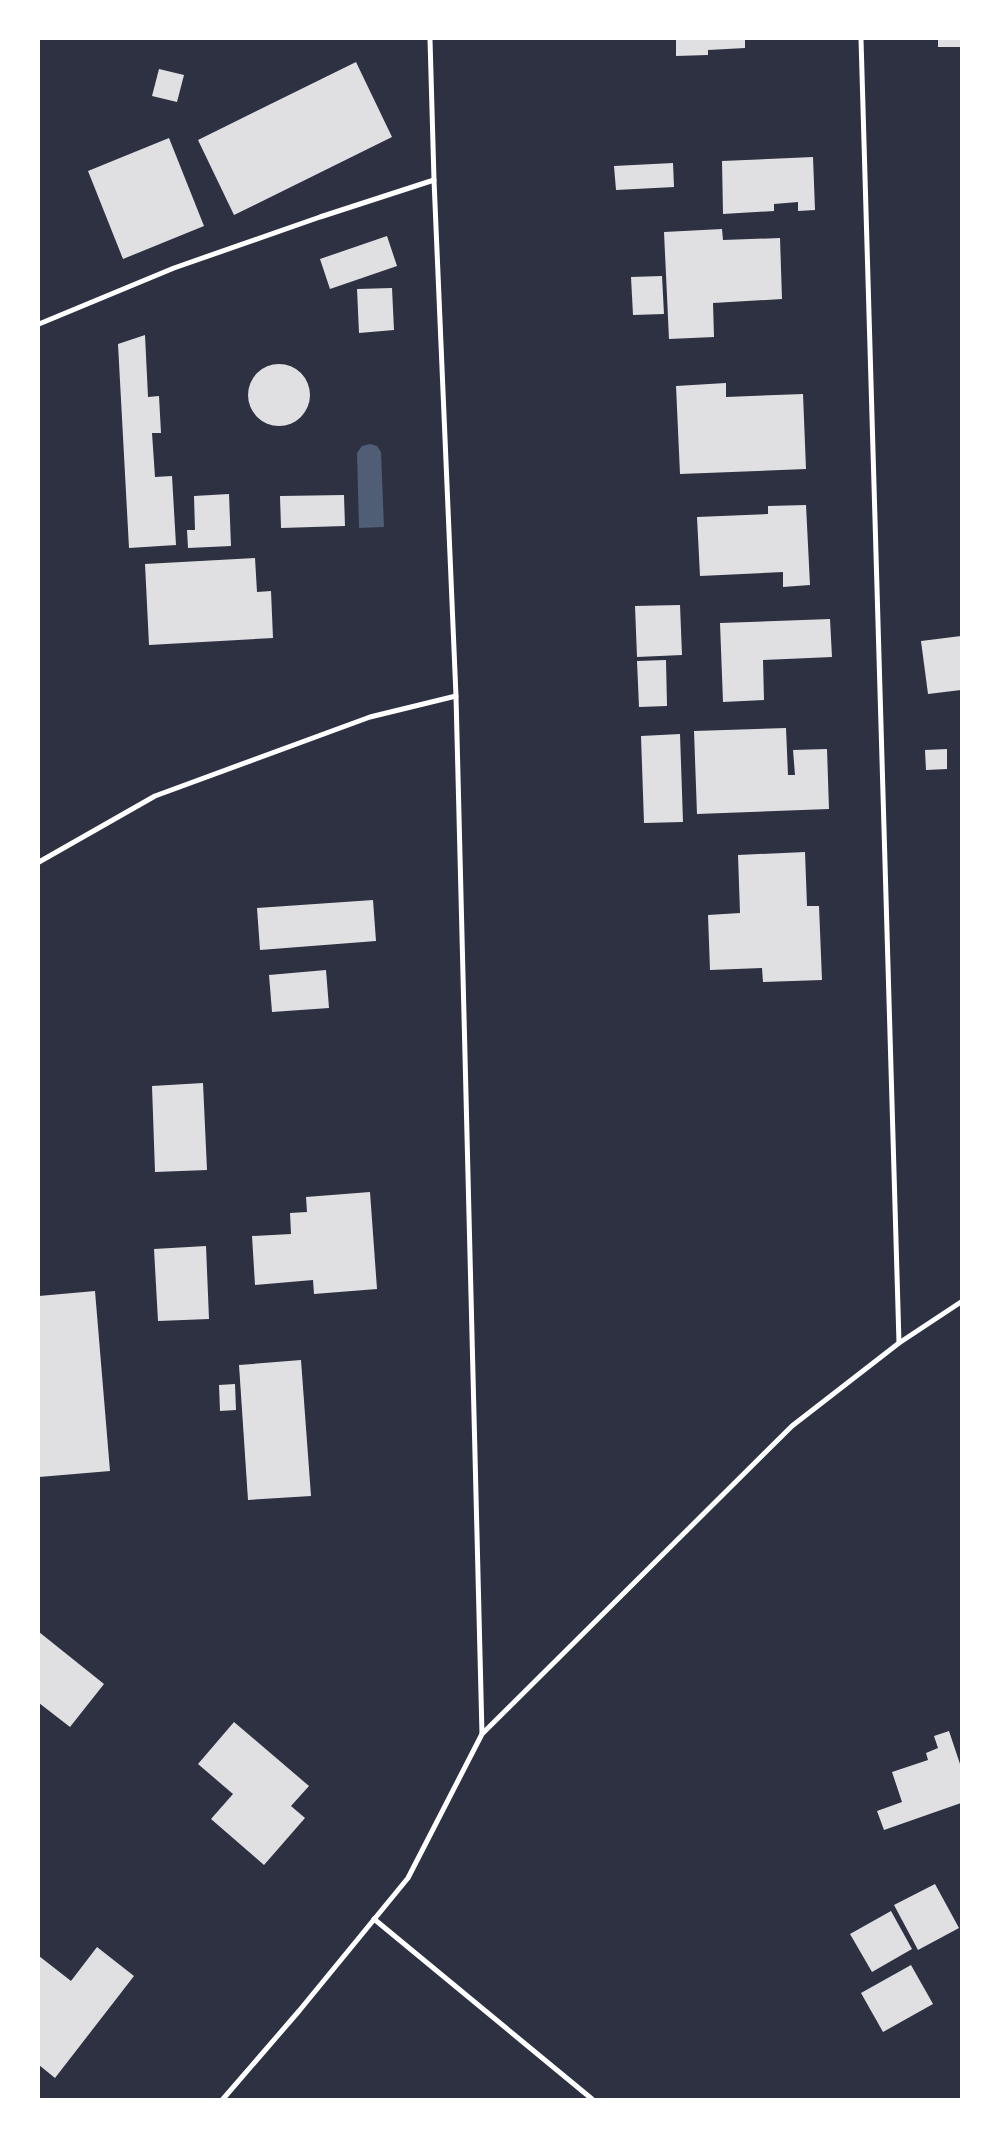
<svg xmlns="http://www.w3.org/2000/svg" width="1000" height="2138" font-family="Raleway,sans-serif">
  <rect width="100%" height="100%" fill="#2d3142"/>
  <!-- water -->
  <polygon fill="#4f5d75" points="370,444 377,446 381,452 384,527 359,528 357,453 362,446"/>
  <!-- building -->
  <g fill="#e0e0e3">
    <polygon points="676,39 745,39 745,48 708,50 708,55 676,56"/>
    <rect x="938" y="39" width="23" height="8"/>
    <polygon points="356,62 392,137 234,215 198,140"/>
    <polygon points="159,69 184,75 177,102 152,96"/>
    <polygon points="169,138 204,226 123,259 88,171"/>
    <polygon points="813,157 815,210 798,211 798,202 774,204 774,211 723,214 722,161"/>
    <polygon points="673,163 674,187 616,190 614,166"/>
    <polygon points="722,229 723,240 780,238 782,299 713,303 714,337 669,339 664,232"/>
    <polygon points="387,236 397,266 330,289 320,259"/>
    <polygon points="662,276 664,314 633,315 631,277"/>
    <polygon points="392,288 394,330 359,333 357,289"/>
    <polygon points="145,335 148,397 159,396 161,433 152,433 155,477 172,476 176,545 129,548 118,344"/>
    <circle cx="279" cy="395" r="31"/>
    <polygon points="726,383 726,397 803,394 806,469 680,474 676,386"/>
    <polygon points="229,494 231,546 188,548 187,530 195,530 194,496"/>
    <polygon points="344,495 345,526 281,528 280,496"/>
    <polygon points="806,505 810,585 783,587 783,572 700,576 697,517 768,514 768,506"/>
    <polygon points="255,558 257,592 271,591 273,638 149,645 145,564"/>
    <polygon points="680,605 682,655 637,657 635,606"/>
    <polygon points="830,619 832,657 763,660 764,700 723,702 720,623"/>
    <polygon points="961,636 961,690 928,694 921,641"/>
    <polygon points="666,660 667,706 639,707 637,661"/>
    <polygon points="786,728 788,775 795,775 793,750 827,749 829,809 697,814 694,731"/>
    <polygon points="680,734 683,822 644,823 641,736"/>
    <polygon points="947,749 947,769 926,770 925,750"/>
    <polygon points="805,852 807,906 819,906 822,980 763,982 762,968 710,970 708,915 740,913 738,855"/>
    <polygon points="373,900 376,941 260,950 257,908"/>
    <polygon points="326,970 329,1008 272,1012 269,975"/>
    <polygon points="203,1083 207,1170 155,1172 152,1086"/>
    <polygon points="370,1192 377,1289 314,1294 313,1280 255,1285 252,1236 291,1234 290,1213 307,1212 306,1197"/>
    <polygon points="206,1246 209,1319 158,1321 154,1249"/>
    <polygon points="95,1291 110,1471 39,1477 39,1296"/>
    <polygon points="301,1360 311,1496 248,1500 239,1365"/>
    <polygon points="235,1384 236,1410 220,1411 219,1385"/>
    <polygon points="39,1632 104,1684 70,1727 39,1703"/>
    <polygon points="234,1722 309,1786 291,1806 305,1818 264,1865 211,1819 233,1794 198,1764"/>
    <polygon points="949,1731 961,1767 961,1803 884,1830 877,1811 902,1802 892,1772 928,1760 926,1753 938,1748 934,1736"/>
    <polygon points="935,1884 959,1928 918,1950 894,1905"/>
    <polygon points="891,1911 912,1949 872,1972 850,1934"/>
    <polygon points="97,1947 134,1976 55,2078 39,2065 39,1956 71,1981"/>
    <polygon points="911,1965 933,2004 883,2032 861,1993"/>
  </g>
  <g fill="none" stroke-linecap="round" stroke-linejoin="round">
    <!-- minor -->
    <g stroke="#fff" stroke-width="5">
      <polyline points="430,39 434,180 456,696 482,1734"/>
      <polyline points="861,39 899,1343"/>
      <polyline points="39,324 174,268 320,217 434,180"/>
      <polyline points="39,862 155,796 370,717 456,696"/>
      <polyline points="374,1919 592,2099"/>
      <polyline points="223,2099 299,2011 408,1878 482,1734 792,1426 899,1343 961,1302"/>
    </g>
  </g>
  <!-- border -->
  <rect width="1000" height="2138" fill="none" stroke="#ffffff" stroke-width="80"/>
</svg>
